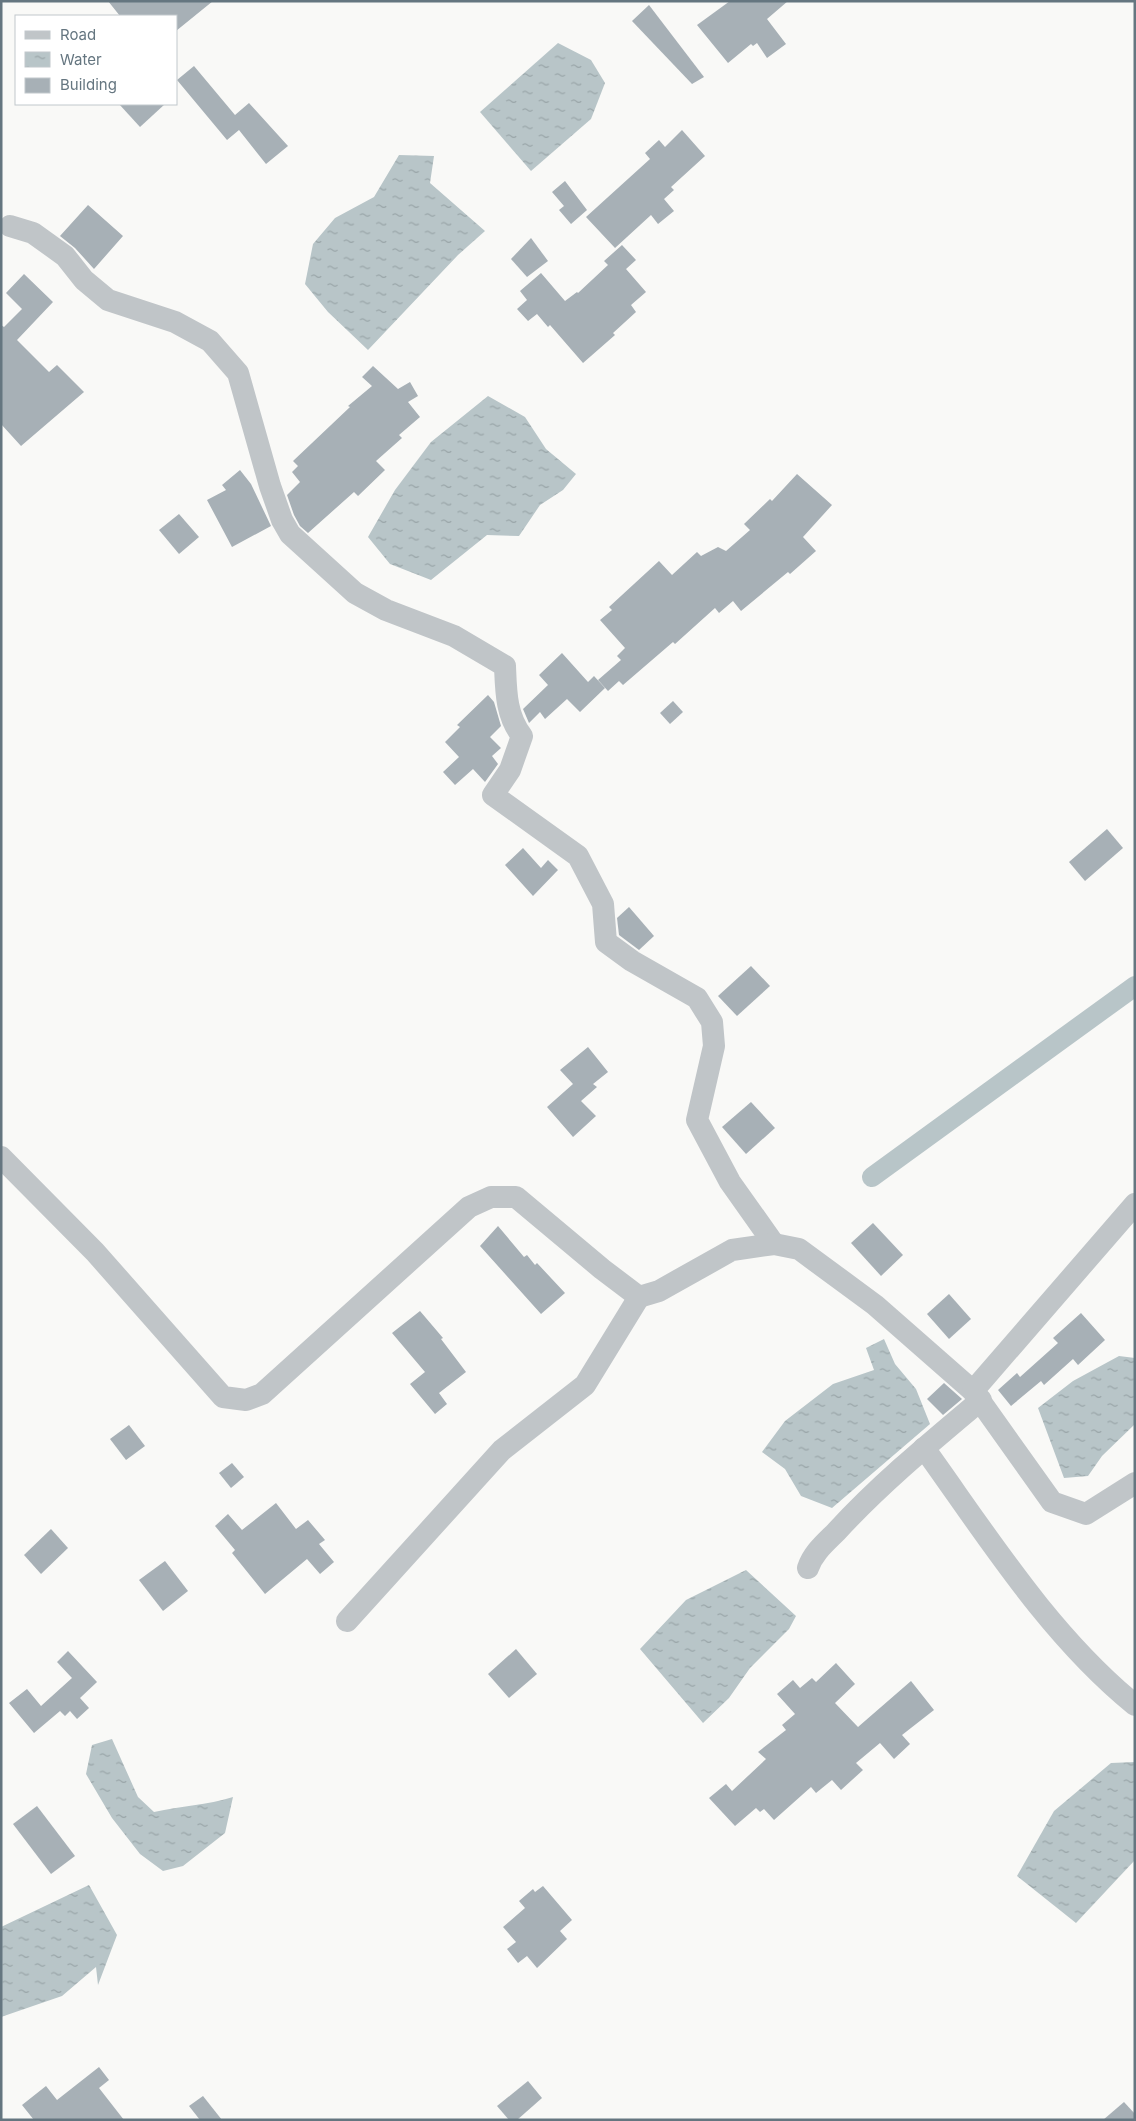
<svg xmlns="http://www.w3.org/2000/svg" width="1136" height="2121" font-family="Inter,sans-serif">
  <defs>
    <pattern id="water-ripples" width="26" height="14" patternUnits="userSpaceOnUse" patternTransform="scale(1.25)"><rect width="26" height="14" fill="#b8c5c8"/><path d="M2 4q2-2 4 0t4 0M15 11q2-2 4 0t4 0" fill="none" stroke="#99a5a8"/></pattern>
  </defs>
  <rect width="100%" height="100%" fill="#f9f9f7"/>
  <!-- water -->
  <g fill="url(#water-ripples)">
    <polygon points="558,43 591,60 605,83 591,119 531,171 480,112"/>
    <polygon points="399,155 434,156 430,183 485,231 458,255 368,350 328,312 305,284 313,244 335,218 374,197"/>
    <polygon points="488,396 525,417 546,449 576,474 563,490 540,505 519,536 487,535 431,580 390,564 368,537 395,490 431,442"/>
    <polygon points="884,1339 895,1364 916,1389 930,1424 832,1508 801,1496 785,1469 762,1452 785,1421 833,1384 874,1370 866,1348"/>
    <polygon points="1119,1356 1135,1358 1135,1424 1102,1456 1088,1476 1064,1478 1038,1408 1073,1381"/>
    <polygon points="746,1570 796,1616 789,1629 750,1668 729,1698 703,1723 640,1649 686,1600"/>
    <path d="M 112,1739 L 138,1797 L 154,1812 C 181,1806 207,1805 233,1797 L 225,1833 L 183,1866 L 163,1871 L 140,1854 L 112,1818 L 86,1774 L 92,1745 Z"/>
    <polygon points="1135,1762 1135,1860 1076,1923 1017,1876 1054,1811 1111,1763"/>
    <polygon points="89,1885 117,1935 98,1985 96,1967 62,1996 1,2017 1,1927"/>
  </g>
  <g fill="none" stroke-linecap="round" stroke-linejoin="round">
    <!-- canal -->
    <polyline stroke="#b8c5c8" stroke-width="20" points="872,1177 1135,986"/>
  </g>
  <!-- building -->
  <g fill="#a7b0b6">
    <polygon points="108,1 213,1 176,31 176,16 120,16"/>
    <polygon points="730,1 788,1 767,19 786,44 767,58 757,43 753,46 751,44 728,63 697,25"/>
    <polygon points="649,5 704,77 692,84 632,21"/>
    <polygon points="194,66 235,115 249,103 288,146 266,164 239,130 227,140 177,80"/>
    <polygon points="119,104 165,104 140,127"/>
    <polygon points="682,130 705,156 671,187 674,190 664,199 674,211 658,224 651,215 615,248 586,217 650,159 645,153 659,140 665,147"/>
    <polygon points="565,181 587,210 571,224 559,210 564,206 552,192"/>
    <polygon points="88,205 123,236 94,269 75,248 60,236"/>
    <polygon points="531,238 548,261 527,277 511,259"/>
    <polygon points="622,245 636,260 626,269 646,292 631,305 636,312 613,333 615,335 583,363 550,325 548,327 537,314 528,321 517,309 527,300 520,291 541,273 565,301 577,292 578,293 608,265 604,261"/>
    <polygon points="24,274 53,302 17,340 49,372 57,365 84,392 21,446 1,424 1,325 4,327 22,309 6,293"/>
    <polygon points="373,366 398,389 410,382 418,396 408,402 420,417 399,435 402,438 376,461 385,470 358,496 354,492 308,533 300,526 294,515 287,495 300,482 292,472 298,466 293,461 350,407 348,406 372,386 362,377"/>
    <polygon points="240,470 251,484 271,526 232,547 207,500 226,490 222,485"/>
    <polygon points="797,474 832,505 803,537 816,551 790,574 788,572 741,611 733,601 719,613 715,608 675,644 673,642 623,685 619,681 608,691 598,680 621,660 617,656 625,648 600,620 612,610 609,607 659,561 672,575 697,552 701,556 718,547 726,551 750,530 744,524 770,499 772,501"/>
    <polygon points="179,514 199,537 179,554 159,530"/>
    <polygon points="562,653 588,682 594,676 605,688 580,712 567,699 545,719 540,712 529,723 523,709 548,685 539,675"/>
    <polygon points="488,695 494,702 501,726 490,737 501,748 492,756 498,764 485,782 473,769 455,785 443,772 459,757 445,742 460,727 457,725"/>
    <polygon points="673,701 683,712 670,724 660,713"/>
    <polygon points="1107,829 1123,848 1085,881 1069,862"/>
    <polygon points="523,848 541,868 548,860 558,870 533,896 505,865"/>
    <polygon points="629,907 654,936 639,950 619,935 617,918"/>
    <polygon points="751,966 770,986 737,1016 718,996"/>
    <polygon points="588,1047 608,1072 593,1084 597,1087 581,1101 596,1116 573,1137 547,1107 573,1084 560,1070"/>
    <polygon points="751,1102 775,1128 746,1154 722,1127"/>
    <polygon points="873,1223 903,1255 881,1276 851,1243"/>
    <polygon points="498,1226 524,1257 527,1255 535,1265 537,1263 565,1293 541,1314 480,1246"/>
    <polygon points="949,1294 971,1319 949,1339 927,1314"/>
    <polygon points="420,1311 443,1338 441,1339 466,1372 439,1393 447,1404 435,1414 410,1384 425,1372 392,1333"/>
    <polygon points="1081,1313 1105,1340 1078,1365 1073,1359 1044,1385 1041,1381 1011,1406 998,1390 1017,1373 1020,1377 1058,1343 1053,1338"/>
    <polygon points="944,1383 962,1399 943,1415 927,1399"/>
    <polygon points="129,1425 145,1446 126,1460 110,1439"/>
    <polygon points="232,1463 244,1477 231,1488 219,1473"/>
    <polygon points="276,1503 296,1529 308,1520 325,1540 319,1544 334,1562 320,1574 307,1559 265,1594 232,1553 235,1550 215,1526 228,1514 242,1530"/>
    <polygon points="51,1529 68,1548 41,1574 24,1555"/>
    <polygon points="165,1561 188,1591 163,1611 139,1580"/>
    <polygon points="516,1649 537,1674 509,1698 488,1674"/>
    <polygon points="68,1651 97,1682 80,1698 89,1708 77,1719 70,1711 65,1716 60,1711 34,1733 9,1703 27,1689 41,1706 72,1678 57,1662"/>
    <polygon points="836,1663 855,1684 835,1703 858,1727 911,1681 934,1710 902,1735 910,1744 894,1759 880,1743 856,1763 863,1770 841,1790 832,1780 816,1793 811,1787 774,1820 764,1809 760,1812 756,1808 735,1826 709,1798 726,1784 732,1791 766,1759 758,1752 786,1730 782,1725 795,1714 777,1694 793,1680 800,1688 812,1678 816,1682"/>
    <polygon points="37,1806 75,1856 51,1874 13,1824"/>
    <polygon points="543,1886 572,1920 560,1931 567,1939 537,1968 527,1956 518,1963 507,1949 516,1942 503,1927 525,1908 519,1901 533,1889 535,1892"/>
    <polygon points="99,2067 109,2080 99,2088 124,2120 34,2120 22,2105 46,2086 57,2100"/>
    <polygon points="528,2081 542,2098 517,2120 509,2120 497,2106"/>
    <polygon points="203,2096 222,2120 200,2120 189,2106"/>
    <polygon points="1124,2102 1135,2114 1135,2120 1103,2120"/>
  </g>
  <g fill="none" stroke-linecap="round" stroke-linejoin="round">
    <!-- street -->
    <g stroke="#c0c5c8" stroke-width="22">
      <path d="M 10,226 L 33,233 L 65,256 L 84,280 L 108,300 L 175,322 L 210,341 L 238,373 L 270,486 L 282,520 L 290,534 L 355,593 L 386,610 L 454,636 L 505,666 C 506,691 506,716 522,736 L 510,770 L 493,795 L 578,856 L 603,904 L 606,942 L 632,961 L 697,998 L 712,1022 L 714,1046 L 697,1120 L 730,1182 L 774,1244"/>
      <polyline points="1,1157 95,1252 223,1397 246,1400 262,1394 469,1207 491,1197 516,1197 602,1269 639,1297 659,1291 732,1250 774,1244 799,1249 875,1305 973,1391 1052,1502 1086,1514 1135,1483"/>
      <polyline points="973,1391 1135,1204"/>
      <path d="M 924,1448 C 988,1537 1049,1635 1135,1705"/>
      <path d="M 808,1568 C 813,1553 825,1543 836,1532 C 880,1484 931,1442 981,1400"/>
      <polyline points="347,1621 502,1450 585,1385 639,1297"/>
    </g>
  </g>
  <!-- border -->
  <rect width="1136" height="2121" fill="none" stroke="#657680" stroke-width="5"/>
  <!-- legend -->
  <rect x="15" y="15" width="162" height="90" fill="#ffffff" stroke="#c1c8cc"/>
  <rect x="25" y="31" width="25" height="8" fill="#c0c5c8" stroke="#c1c8cc"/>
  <text x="60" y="40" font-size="15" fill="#657680">Road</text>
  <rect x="25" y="52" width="25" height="15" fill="url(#water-ripples)" stroke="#c1c8cc"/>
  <text x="60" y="65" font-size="15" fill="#657680">Water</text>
  <rect x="25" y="78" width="25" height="15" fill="#a7b0b6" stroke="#c1c8cc"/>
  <text x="60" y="90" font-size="15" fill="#657680">Building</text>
</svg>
